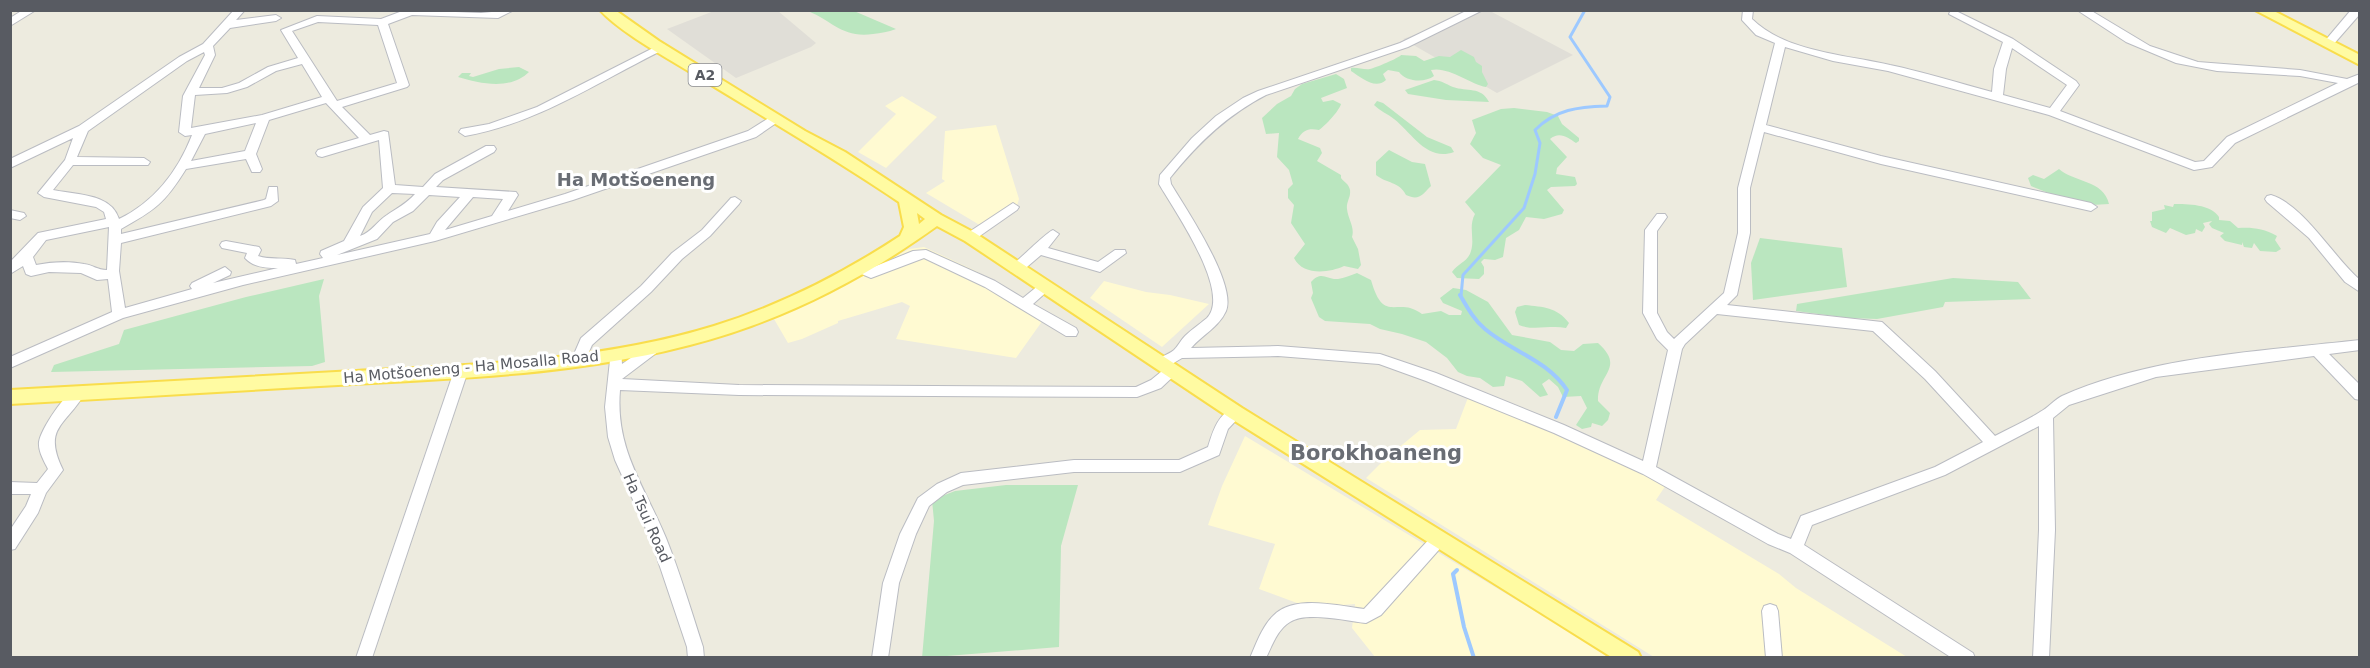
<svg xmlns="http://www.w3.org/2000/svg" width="2370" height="668" font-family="'DejaVu Sans',sans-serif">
  <rect width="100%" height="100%" fill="#edebdf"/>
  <!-- commercial -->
  <g fill="#fffad2">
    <polygon points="902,96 937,117 886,168 858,152 896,114 885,106"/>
    <polygon points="996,125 1019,199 1016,209 988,230 926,193 945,181 942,179 945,131"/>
    <polygon points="924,247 976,271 1048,313 1016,358 896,339 910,306 902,302 838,321 838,323 802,339 788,343 774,319 834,290 909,249"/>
    <polygon points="1104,281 1146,292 1170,295 1209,304 1162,347 1090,298"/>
    <polygon points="1469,395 1666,485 1656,500 1779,574 1796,588 1907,657 1654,657 1366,478 1385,459 1420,430 1456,429"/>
    <polygon points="1245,436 1568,631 1609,657 1375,657 1352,628 1355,604 1331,606 1297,603 1259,589 1275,544 1208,525 1222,486"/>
  </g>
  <!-- industrial -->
  <g fill="#e0ded7">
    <polygon points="714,11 778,11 816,43 811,47 736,78 667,29"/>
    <polygon points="1466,11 1490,11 1573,55 1497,93 1403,39 1434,28"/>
  </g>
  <!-- green -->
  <g fill="#bae6bf">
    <path d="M 808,11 L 854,11 L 896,29 C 888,32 881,33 873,34 C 842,38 834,22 808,11 Z"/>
    <path d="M 1461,50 L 1474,57 L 1476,62 L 1482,66 L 1482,72 L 1488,84 L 1486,87 C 1470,84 1448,66 1431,70 L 1434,76 C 1425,83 1406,82 1399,72 L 1388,70 L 1383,74 L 1386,80 C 1375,90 1362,78 1351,71 L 1351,68 C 1357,67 1364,70 1370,69 C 1375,68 1399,58 1401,55 L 1416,56 L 1424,61 L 1439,56 L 1450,57 Z"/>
    <path d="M 519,67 L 529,72 C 511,90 481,84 458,77 L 462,73 L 471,73 L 469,76 L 473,77 L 499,69 Z"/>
    <path d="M 1336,74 L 1344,79 L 1347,88 L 1321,98 L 1323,102 L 1333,100 L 1341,104 C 1339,111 1326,125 1319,130 C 1310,128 1303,129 1298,139 L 1320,148 L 1322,153 L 1317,161 L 1341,175 L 1341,178 C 1344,182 1349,184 1350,190 C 1351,197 1346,202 1347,209 C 1348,219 1355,227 1352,237 L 1358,249 L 1361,265 L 1358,269 L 1344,266 C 1329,273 1303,276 1294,258 L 1305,244 L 1291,223 L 1294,205 L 1288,198 L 1288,189 L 1293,184 L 1289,170 L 1277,157 L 1279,133 L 1266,134 L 1262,118 L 1277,104 L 1291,96 L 1295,89 L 1302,84 Z"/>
    <path d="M 1434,80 C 1442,81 1446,84 1453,87 C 1467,92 1481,86 1489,102 L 1446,100 L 1408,94 L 1405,90 Z"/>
    <path d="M 1377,101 L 1383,103 L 1427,137 L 1451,147 L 1454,152 C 1427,162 1412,133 1394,119 C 1388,114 1380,111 1374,105 Z"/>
    <path d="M 1514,108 L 1547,112 L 1558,116 L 1562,124 L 1579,138 L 1579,141 L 1576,143 C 1568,137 1559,131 1550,139 L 1567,157 L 1557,168 L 1556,174 L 1575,177 L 1577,184 L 1575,186 L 1551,187 L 1547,190 L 1564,210 L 1562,214 L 1544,219 L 1526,217 L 1519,230 L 1506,238 L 1503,257 L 1495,260 L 1484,259 L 1481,262 L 1484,267 L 1484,274 L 1479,279 L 1457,278 L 1452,272 C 1458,263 1468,262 1471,251 C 1475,238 1468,227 1475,214 L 1465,202 L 1501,165 L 1483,158 L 1470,144 L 1476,133 L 1472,120 L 1501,109 Z"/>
    <path d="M 1389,150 L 1412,162 L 1425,164 L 1431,186 C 1422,195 1419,201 1406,195 C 1399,181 1387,184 1376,175 L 1376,162 Z"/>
    <path d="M 2059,169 C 2073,182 2104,180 2109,204 L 2092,205 L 2056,196 L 2031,186 L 2028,178 L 2033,175 L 2044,179 Z"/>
    <path d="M 2174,204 C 2187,204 2211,204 2219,217 L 2219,220 L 2230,221 L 2238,228 C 2251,227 2263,228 2277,236 L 2275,240 L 2281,249 L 2276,252 L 2260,251 L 2254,243 L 2252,248 L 2244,247 L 2242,242 L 2242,245 L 2225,241 L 2220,236 L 2224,233 L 2212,228 L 2209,224 L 2212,221 L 2203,223 L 2205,227 L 2202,232 L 2196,229 L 2195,233 L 2186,235 L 2170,228 L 2166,233 L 2152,227 L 2150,221 L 2152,221 L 2152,212 L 2165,209 L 2164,205 L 2173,207 Z"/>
    <polygon points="1760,238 1842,248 1847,287 1753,300 1751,263"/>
    <path d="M 1357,273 L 1371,280 C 1384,326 1397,295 1422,314 L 1441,311 L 1449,315 L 1461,315 L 1462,311 L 1443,303 L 1440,298 L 1453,288 L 1466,290 L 1488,302 L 1512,335 L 1550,342 L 1561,350 L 1574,351 L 1583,344 L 1598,343 C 1626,368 1597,374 1598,401 L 1610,413 L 1608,420 L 1602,426 L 1592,423 L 1591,427 L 1582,429 L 1576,425 L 1587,408 L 1581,396 L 1563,397 L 1558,387 L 1549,379 L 1542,384 L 1548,395 L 1540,397 L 1522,381 L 1506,376 L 1504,386 L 1493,387 L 1480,378 L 1467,376 L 1458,372 L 1447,358 L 1426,342 L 1402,334 L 1380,329 L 1370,324 L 1325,321 L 1319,317 L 1311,298 L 1313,293 L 1311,282 C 1322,270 1326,280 1338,279 C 1344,278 1351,275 1357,273 Z"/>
    <polygon points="1953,278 2018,282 2031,299 1945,302 1943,307 1877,319 1849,318 1796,311 1797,304"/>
    <polygon points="324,279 319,296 325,362 312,366 51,372 54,365 119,344 124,330 246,297"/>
    <path d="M 1525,305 C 1543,307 1557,307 1569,323 L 1566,328 C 1550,325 1533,331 1519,325 L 1515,312 L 1517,307 Z"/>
    <polygon points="1006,485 1078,485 1061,546 1059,647 922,658 934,521 932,500 955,491"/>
  </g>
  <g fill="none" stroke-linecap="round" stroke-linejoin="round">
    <!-- stream-far1 -->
    <path stroke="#9dc9ff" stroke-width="3" d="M 1461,296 L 1463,275 L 1524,208 L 1535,174 L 1540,143 L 1535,130 C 1556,109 1578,107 1607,106 L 1610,97 L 1570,37 L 1585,10"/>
    <!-- stream -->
    <g stroke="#9dc9ff" stroke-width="4">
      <path d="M 1460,295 C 1467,307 1474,320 1485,329 C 1512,352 1546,359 1567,390 L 1556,417"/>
      <polyline points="1457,570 1453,574 1464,627 1474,658"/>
    </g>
    <defs>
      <g id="minor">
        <polygon points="23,10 36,10 10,26 10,18"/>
        <path d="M 234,10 L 245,10 L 236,20 L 276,15 L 281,18 L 276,21 L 230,28 L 213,46 L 215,55 L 199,88 L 222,88 L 239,83 L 268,67 L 298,58 L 281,30 L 317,16 L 381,19 L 405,10 L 481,13 L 514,10 L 498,18 L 412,15 L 388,24 L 409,85 L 407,87 L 342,107 L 370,135 L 384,131 L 388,132 L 395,185 L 423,187 L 435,174 L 486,146 L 494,146 L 496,149 L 494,152 L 443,180 L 436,187 L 516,192 L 518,195 L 508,211 L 565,194 L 748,131 L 772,116 L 776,115 L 782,119 L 756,137 L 573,200 L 435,241 L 243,285 L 123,318 L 10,368 L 10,357 L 112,312 L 108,279 L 97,280 L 81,273 L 49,272 L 31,276 L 26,274 L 23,266 L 10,274 L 10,262 L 38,233 L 106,219 L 104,212 L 96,207 L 44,197 L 38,193 L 65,160 L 73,138 L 10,168 L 10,159 L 79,126 L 179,57 L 203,44 ZM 318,22 L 378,25 L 397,83 L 337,101 L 292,31 ZM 204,52 L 205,55 L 183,96 L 179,132 L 185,136 L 192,135 C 178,171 154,202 119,219 C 111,193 76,195 53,190 L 73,165 L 148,165 L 150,162 L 144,158 L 77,157 L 88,131 L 187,61 ZM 302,64 L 322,97 L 262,115 L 191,128 L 195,95 L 227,93 L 247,87 L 276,71 ZM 326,103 L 359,138 L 318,150 L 316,153 L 318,156 L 322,157 L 379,140 L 383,188 L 363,207 L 344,241 L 321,251 L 320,254 L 323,258 L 296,264 L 295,260 C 283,257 270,260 258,256 L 261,250 L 259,247 L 226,241 L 222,242 L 220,245 L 222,248 L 247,253 L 245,258 C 253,267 266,268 278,268 L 213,283 L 230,275 L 231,272 L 225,267 L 192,283 L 190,286 L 192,289 L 125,308 L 119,271 L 121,243 L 271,206 L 278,201 L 277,187 L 269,187 L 266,199 L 264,200 L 121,234 L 121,229 C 155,210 165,203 186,169 L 246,159 L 252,172 L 260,172 L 262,169 L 256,154 L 269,120 ZM 256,123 L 245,151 L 191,161 L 205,134 ZM 392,193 L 415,194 C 406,204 397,208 387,215 C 376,222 372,232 360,236 L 372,212 ZM 429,195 L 460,197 L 437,222 L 430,234 L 337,255 L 377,239 L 393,222 L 413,211 ZM 473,197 L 503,199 L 492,216 L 445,230 ZM 109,227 L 107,270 C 97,270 93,265 84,264 C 69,261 50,262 36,265 L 33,257 L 46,240 Z"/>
        <path d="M 1468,10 L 1483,10 L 1408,47 L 1266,95 C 1227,115 1197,144 1170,178 L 1171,184 C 1186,209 1237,284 1226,311 C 1219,327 1202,335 1191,348 L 1278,346 L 1380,354 L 1436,373 L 1564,425 L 1643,461 L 1668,350 L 1657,339 L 1643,313 L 1645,230 L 1657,214 L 1665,214 L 1667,217 L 1657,231 L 1657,313 L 1667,332 L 1674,339 L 1724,293 L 1738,233 L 1738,188 L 1775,43 L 1756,35 L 1742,20 L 1743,10 L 1753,10 L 1752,19 C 1785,52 1847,55 1890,65 C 1924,72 1958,83 1992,92 L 1994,69 L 2003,42 L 1949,14 L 1950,12 L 1958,12 L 2013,39 L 2076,81 L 2079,85 L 2060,111 L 2195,162 L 2204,161 L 2227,137 L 2338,83 L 2300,76 L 2217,71 L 2176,63 L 2126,42 L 2077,10 L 2090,10 L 2150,46 L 2198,62 L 2300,70 L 2347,79 L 2360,74 L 2360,82 L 2235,143 L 2212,167 L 2194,170 L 2049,115 L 1888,71 L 1833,61 L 1785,47 L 1766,125 L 1881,156 L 2091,203 L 2097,207 L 2091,211 L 1881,164 L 1764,132 L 1750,188 L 1750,233 L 1737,295 L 1727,305 L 1882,322 L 1935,371 L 1995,436 C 2010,428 2026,421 2040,412 C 2048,408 2054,400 2062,396 C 2151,356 2263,351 2360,340 L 2360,350 L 2329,354 L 2360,385 L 2360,400 L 2355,399 L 2314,356 L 2156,377 L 2069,405 L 2053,418 L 2055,530 L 2049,658 L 2033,658 L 2039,530 L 2039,426 L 1945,475 L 1812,525 L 1804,545 L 1973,653 L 1975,658 L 1952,658 L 1790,553 L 1768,544 L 1643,474 L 1554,433 L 1426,381 L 1379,364 L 1278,356 L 1182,358 L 1167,367 L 1157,367 L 1155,363 C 1160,356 1168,355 1174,350 C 1178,346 1181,340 1185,336 C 1192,329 1200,324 1207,318 C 1232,292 1174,210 1159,184 L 1160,175 L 1192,138 L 1216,116 L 1243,98 L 1258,91 L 1400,43 ZM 2012,48 L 2067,85 L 2050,108 L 2003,95 L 2006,69 ZM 1717,314 L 1873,331 L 1925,379 L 1983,442 L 1935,467 L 1801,516 L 1791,539 L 1778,534 L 1656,467 L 1682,349 L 1685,344 Z"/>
        <polygon points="2351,10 2360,10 2360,14 2332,46 2324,46 2324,42"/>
        <path d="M 661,44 L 665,45 L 665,49 C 599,81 539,123 465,136 L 459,132 L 461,129 L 489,124 L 537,107 Z"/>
        <path d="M 2271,195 C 2304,205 2334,258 2360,280 L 2360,292 L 2345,282 L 2309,238 L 2267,202 L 2265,199 L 2267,196 Z"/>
        <polygon points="735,197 741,201 739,204 710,236 682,259 651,292 592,345 583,365 573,365 571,361 581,338 641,286 672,253 702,230 731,198"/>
        <polygon points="1013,203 1019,207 1017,210 974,240 966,240 964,237 966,234"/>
        <polygon points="10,210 24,213 26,216 20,220 10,218"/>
        <path d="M 1053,230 L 1059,234 L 1048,248 L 1098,262 L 1115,250 L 1125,250 L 1126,253 L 1100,272 L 1041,255 L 1021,272 L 1011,272 L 1010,269 L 1011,266 C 1020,259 1047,232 1053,230 Z"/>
        <polygon points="926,250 995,281 1023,298 1039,285 1049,285 1051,288 1033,304 1076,328 1078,332 1076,336 1066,336 985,287 924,258 871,278 857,272 856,269 862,264 871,268 913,251"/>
        <path d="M 654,342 L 659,343 L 661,347 L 659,351 L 622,379 L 739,385 L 1136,387 L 1151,380 L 1167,367 L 1177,367 L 1179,371 L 1161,388 L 1137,397 L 739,395 L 620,390 C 615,449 644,485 666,538 C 680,573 691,610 703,647 L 704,658 L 688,658 L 687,647 L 651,540 L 615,460 L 608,437 L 605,407 L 611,351 L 621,351 L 622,364 Z"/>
        <polygon points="461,366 466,367 468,371 372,658 356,658 454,371 456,367"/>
        <path d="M 78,388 L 83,389 L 85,393 C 66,426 42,427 63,470 L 46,493 L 38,513 L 15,549 L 10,550 L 10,530 L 26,506 L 31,494 L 10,494 L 10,482 L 37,483 L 48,469 C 44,461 38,451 39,442 C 41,429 66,391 78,388 Z"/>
        <path d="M 1236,407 L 1241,409 L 1243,413 L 1228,429 L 1219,455 L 1180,472 L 1074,472 L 963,485 L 947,492 L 929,506 L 916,534 L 899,583 L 888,658 L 872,658 L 883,583 L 900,534 L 918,498 L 937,484 L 961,473 L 1074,460 L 1179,460 L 1208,447 C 1213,431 1218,413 1236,407 Z"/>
        <path d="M 1439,532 L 1444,534 L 1447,539 L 1444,544 L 1381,615 L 1366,623 C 1347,621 1306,611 1290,622 C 1278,629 1272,645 1266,658 L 1250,658 C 1256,644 1262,627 1273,616 C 1294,594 1337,606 1364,609 L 1434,534 Z"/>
        <polygon points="1770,604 1776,606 1778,611 1782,658 1766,658 1762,611 1764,606"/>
      </g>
      <g id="major">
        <path d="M 600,10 L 615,10 L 659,41 L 805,131 L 845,152 L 941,215 L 975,233 L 1242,408 L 1638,652 L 1641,658 L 1613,658 L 1230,418 L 965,241 L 937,226 C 880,267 818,302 751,326 C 619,374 476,377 338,385 C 229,391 120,398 10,404 L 10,390 C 119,384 228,378 336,372 C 463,365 593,363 714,326 C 781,305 842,274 900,236 L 904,227 L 899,202 C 831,156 760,115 690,72 C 664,56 620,32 600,10 ZM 917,213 L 925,219 L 919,224 Z"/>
        <polygon points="2255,10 2272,10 2360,55 2360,65"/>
      </g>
    </defs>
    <!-- minor casing -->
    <use href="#minor" stroke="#babcc2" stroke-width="2"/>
    <!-- major casing -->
    <use href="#major" stroke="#f9dd4c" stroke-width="4"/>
    <!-- minor -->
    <use href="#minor" fill="#fff" fill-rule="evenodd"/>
    <!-- major -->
    <use href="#major" fill="#fffba2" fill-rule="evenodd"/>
  </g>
  <g text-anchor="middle" stroke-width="6" stroke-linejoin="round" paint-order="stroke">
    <!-- shield labels -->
    <rect fill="#fff" stroke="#8a8c91" stroke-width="1.5" x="688.5" y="64" width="33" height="22" rx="4.5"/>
    <g font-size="14" font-weight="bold" fill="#585b62">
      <text x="705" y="80">A2</text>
    </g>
    <!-- street labels -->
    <g font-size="15" fill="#585b62" stroke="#fff">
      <text transform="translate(471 367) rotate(-5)" y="5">Ha Motšoeneng - Ha Mosalla Road</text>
      <text transform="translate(647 518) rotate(66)" y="5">Ha Tsui Road</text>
    </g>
    <!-- quarter labels -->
    <g font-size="18" font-weight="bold" fill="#696d74" stroke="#fff">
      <text x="636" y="186">Ha Motšoeneng</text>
    </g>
    <!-- district labels -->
    <g font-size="21" font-weight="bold" fill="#696d74" stroke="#fff">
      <text x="1376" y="460">Borokhoaneng</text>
    </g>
  </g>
  <!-- border -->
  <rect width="2370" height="668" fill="none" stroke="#585b62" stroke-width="24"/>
</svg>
